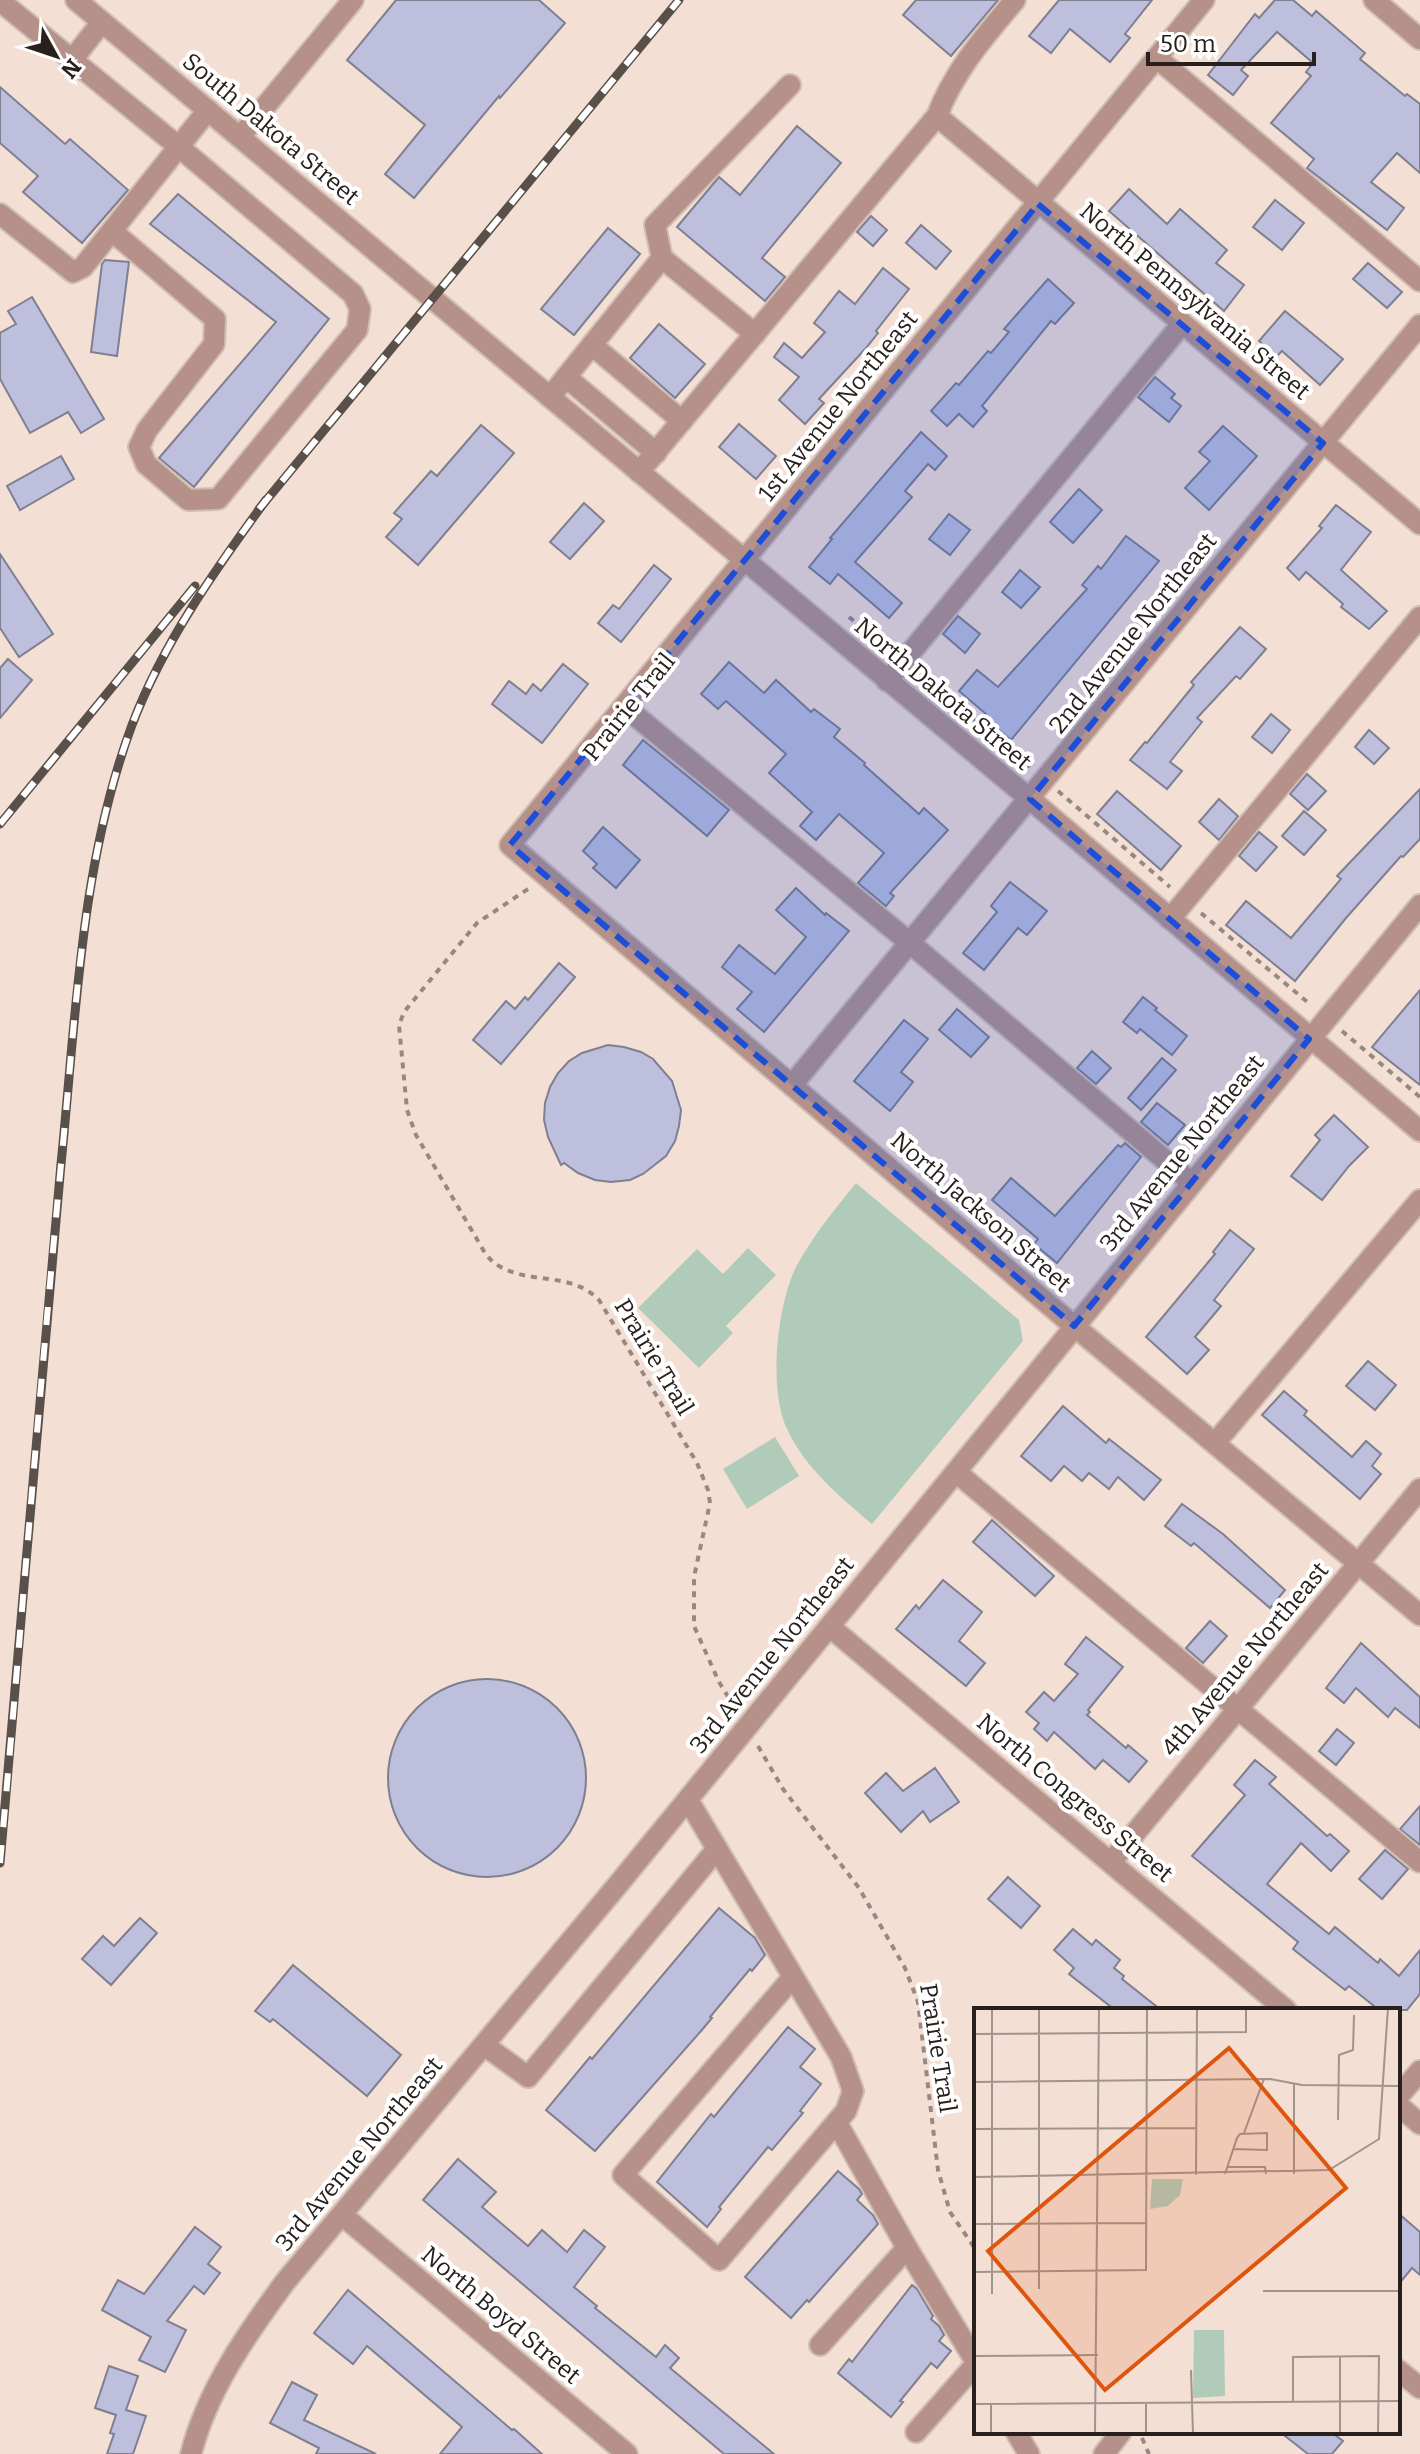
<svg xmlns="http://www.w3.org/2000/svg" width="1420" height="2454" font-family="Bitter,serif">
  <rect width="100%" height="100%" fill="#f4dfd5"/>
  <!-- green -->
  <g fill="#b0cbb9">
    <path d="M 856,1183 L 1019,1320 L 1023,1341 L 872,1524 C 840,1497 805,1468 787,1429 C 768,1389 777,1306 796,1267 C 812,1237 835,1209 856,1183 Z"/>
    <polygon points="748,1248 776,1275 726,1326 733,1333 699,1368 638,1308 697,1249 723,1274"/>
    <polygon points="775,1437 799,1476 747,1509 723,1469"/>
  </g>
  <!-- building -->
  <g fill="#bdbfdc" stroke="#7e7f90" stroke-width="2">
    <polygon points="396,0 539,0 565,23 500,98 499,96 414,198 385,174 425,125 347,60"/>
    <polygon points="916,0 998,0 951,56 903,15"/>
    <polygon points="1059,0 1152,0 1125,34 1130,38 1110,62 1070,29 1051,53 1029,36"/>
    <polygon points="1275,0 1293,0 1312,16 1316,11 1365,53 1360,59 1405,96 1407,94 1420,104 1420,173 1397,153 1371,182 1404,208 1387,230 1307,168 1314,159 1271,123 1311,76 1306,72 1313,63 1277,32 1241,70 1248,76 1233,95 1208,75 1255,14 1259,18"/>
    <polygon points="0,87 65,144 70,139 128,190 82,243 23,192 38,176 0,143"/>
    <polygon points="797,126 841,163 762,258 785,277 765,301 677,227 719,177 740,195"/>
    <polygon points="1129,189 1167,224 1180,209 1227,250 1216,263 1244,285 1224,311 1109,211"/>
    <polygon points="178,194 329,319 194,487 159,458 276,322 150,224"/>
    <polygon points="1275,200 1304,223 1282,250 1253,227"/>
    <polygon points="871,216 887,230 873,246 857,232"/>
    <polygon points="921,225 951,251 936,269 906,243"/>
    <polygon points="608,228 640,254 574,335 541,309"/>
    <polygon points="105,260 129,262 117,356 91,352 102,264"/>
    <polygon points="1368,263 1402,292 1387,308 1353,279"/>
    <polygon points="883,268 909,289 876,331 878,333 866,348 819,399 824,403 805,424 779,400 799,377 774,357 784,343 802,358 825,332 814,323 839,291 855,304"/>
    <polygon points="1048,279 1074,303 1055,324 1051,321 982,406 987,411 973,427 959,414 947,426 931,411 956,383 959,385 988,351 991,353 1009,332 1004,329"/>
    <polygon points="32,297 104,419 81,433 68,412 30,433 0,379 0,333 16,324 8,311"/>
    <polygon points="1285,311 1343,359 1320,385 1282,351 1276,357 1259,341"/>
    <polygon points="659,324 705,364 675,398 630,358"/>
    <polygon points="1155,377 1175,394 1171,398 1181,406 1169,422 1138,397"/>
    <polygon points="739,424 776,456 756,479 719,447"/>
    <polygon points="481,425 514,453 418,565 386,537 402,519 394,513 431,471 437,476"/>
    <polygon points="1223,426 1257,456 1209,510 1185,488 1210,461 1199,452"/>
    <polygon points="921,432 947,456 935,470 928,464 905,491 912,497 855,562 902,603 889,618 838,574 830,584 809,567 832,539 830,538"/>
    <polygon points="61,456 74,479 20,510 7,486"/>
    <polygon points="1079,489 1102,510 1073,543 1050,522"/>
    <polygon points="584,503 604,521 570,559 550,542"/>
    <polygon points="1336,505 1371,532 1341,570 1387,611 1369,629 1341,607 1343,604 1306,572 1299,580 1287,568 1322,528 1319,526"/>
    <polygon points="949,514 970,530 950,555 929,539"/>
    <polygon points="1126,536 1159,561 1011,740 983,717 986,714 959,691 977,670 998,687 1087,589 1082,585 1098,566 1101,569"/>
    <polygon points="0,554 53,634 19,657 0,628"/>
    <polygon points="654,565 671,579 621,642 598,623 613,605 619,609"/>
    <polygon points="1020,570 1040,587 1021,608 1002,592"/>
    <polygon points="958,616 980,634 965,653 943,634"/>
    <polygon points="1240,627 1266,649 1240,679 1236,676 1197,718 1202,722 1170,762 1182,771 1167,789 1130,760 1145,742 1147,743 1194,685 1191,682"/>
    <polygon points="8,659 32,680 0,718 0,668"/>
    <polygon points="729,662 764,693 776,680 811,712 814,709 840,729 834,737 865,763 864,765 919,814 924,808 948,830 890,893 894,896 886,906 858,883 884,853 839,814 816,840 800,826 812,812 769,773 786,754 726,701 718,709 701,694"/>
    <polygon points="563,664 588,684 542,743 492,704 509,681 526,694 533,684 541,691"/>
    <polygon points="1271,714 1290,730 1272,753 1252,737"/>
    <polygon points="1369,730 1389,748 1374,764 1355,747"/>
    <polygon points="643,740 729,810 707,836 623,765"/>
    <polygon points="1307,774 1326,791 1308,810 1290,794"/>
    <polygon points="1420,789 1420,839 1403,857 1401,856 1346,918 1295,981 1226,925 1246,901 1291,938 1341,879 1337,876"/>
    <polygon points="1117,791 1181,846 1161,870 1097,814"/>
    <polygon points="1219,799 1238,816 1219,840 1199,822"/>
    <polygon points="1304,811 1326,830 1304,855 1282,836"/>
    <polygon points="603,827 640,860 616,888 593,868 597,864 583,851"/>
    <polygon points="1259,832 1277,847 1256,871 1239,856"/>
    <polygon points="1010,882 1047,911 1027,935 1018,928 984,970 963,953 997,912 991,906"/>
    <polygon points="796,888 825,915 826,913 849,931 764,1032 737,1009 752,992 722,967 739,945 775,974 806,937 776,910"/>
    <polygon points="559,963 575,977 501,1064 473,1040 506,1001 515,1009 525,997 528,1000"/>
    <polygon points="1420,990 1420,1085 1372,1047"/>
    <polygon points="1143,997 1157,1008 1155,1010 1187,1036 1172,1055 1140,1029 1137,1033 1123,1022"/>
    <polygon points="957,1009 989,1037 971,1057 939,1030"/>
    <polygon points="904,1020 928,1039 901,1072 913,1082 890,1111 854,1081"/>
    <polygon points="608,1045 624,1047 641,1052 653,1059 672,1081 681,1110 679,1126 675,1141 666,1156 643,1174 630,1180 611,1182 595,1180 578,1173 564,1163 561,1165 548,1137 544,1120 545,1103 550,1087 558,1073 569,1061 582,1053"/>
    <polygon points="1092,1051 1111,1068 1096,1084 1077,1068"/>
    <polygon points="1162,1058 1176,1070 1141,1110 1128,1098"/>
    <polygon points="1157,1103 1185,1125 1168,1145 1141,1122"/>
    <polygon points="1334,1115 1368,1147 1349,1166 1322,1200 1291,1176 1320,1140 1315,1135"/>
    <polygon points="1125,1143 1141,1157 1057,1263 1034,1244 1038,1239 992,1200 1011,1178 1055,1216 1118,1145 1121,1147"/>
    <polygon points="1230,1230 1254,1249 1214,1300 1221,1306 1195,1337 1209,1350 1187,1374 1146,1337 1215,1254 1213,1252"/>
    <polygon points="1368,1361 1396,1385 1375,1410 1346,1386"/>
    <polygon points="1284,1391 1307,1411 1304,1415 1352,1457 1366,1441 1381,1454 1372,1466 1381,1474 1360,1499 1262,1415"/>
    <polygon points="1063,1406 1106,1443 1109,1439 1161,1480 1144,1500 1118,1477 1109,1489 1089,1473 1082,1481 1064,1466 1051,1481 1021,1456"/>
    <polygon points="1182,1504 1223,1534 1285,1590 1270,1608 1194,1543 1191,1546 1165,1526"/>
    <polygon points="992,1520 1054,1576 1035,1596 973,1542"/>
    <polygon points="943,1580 982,1612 959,1641 985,1663 966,1686 896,1629 916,1605 919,1609"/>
    <polygon points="1210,1621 1227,1636 1203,1663 1186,1648"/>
    <polygon points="1086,1637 1123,1667 1088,1710 1090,1712 1087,1715 1126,1748 1128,1745 1147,1761 1129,1782 1103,1760 1095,1769 1054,1732 1047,1741 1034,1729 1039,1723 1026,1712 1044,1692 1054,1701 1078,1674 1065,1664"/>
    <polygon points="1361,1643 1420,1697 1420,1728 1395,1708 1388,1717 1356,1688 1344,1703 1326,1688"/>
    <circle cx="487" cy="1778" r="99"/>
    <polygon points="1337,1729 1354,1743 1336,1765 1319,1751"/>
    <polygon points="1255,1760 1276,1777 1269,1784 1327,1836 1330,1834 1349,1851 1331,1871 1301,1843 1267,1884 1329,1934 1335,1927 1378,1963 1380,1959 1399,1976 1420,1950 1420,1994 1407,2010 1379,2010 1349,1986 1345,1990 1293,1949 1298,1942 1192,1856 1245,1795 1234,1785"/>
    <polygon points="935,1768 959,1802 930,1822 923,1811 901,1832 865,1793 886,1773 903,1791"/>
    <polygon points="1420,1806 1420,1845 1400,1829"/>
    <polygon points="1385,1850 1408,1869 1382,1899 1359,1879"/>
    <polygon points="1008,1877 1040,1906 1021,1928 988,1899"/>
    <polygon points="719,1908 755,1938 765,1955 752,1971 750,1969 710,2017 712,2018 701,2031 595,2151 546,2110 590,2057 592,2059"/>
    <polygon points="140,1918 157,1933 111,1985 82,1959 103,1936 114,1946"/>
    <polygon points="1073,1929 1092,1945 1096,1940 1120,1960 1114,1968 1124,1976 1122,1979 1161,2010 1115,2010 1069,1974 1074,1968 1054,1950"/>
    <polygon points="293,1965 401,2055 367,2096 273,2019 270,2022 255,2011"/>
    <polygon points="788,2027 815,2049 800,2067 821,2084 800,2111 803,2113 772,2150 768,2147 719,2207 721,2209 707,2227 657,2182 711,2114 714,2117"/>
    <polygon points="458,2159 496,2192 482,2207 528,2246 542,2230 567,2252 584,2230 605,2247 574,2287 597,2306 595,2308 656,2357 665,2345 679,2358 670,2368 774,2454 724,2454 423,2200"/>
    <polygon points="838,2171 859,2189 862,2194 857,2200 873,2215 878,2224 809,2302 807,2300 791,2318 745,2277"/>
    <polygon points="1398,2213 1420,2232 1420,2275 1412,2268 1398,2285"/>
    <polygon points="195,2227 221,2247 208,2264 220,2273 204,2294 194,2286 167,2321 186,2330 165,2372 139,2360 151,2337 102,2310 118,2280 144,2294"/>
    <polygon points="912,2285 917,2289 933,2316 931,2319 939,2326 944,2335 939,2341 951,2351 937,2368 931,2363 900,2401 903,2402 891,2417 838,2373 849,2359 852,2362"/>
    <polygon points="348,2290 512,2430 514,2429 542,2454 440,2454 462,2427 367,2346 353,2364 314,2333"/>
    <polygon points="109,2366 138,2376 126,2410 146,2416 133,2454 107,2454 114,2434 110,2433 116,2415 95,2408"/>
    <polygon points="292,2382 317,2395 304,2420 376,2454 316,2454 319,2448 270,2423"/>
    <polygon points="1280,2432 1331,2432 1343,2441 1332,2454 1308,2454"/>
  </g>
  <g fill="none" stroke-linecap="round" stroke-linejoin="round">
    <defs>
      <g id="minor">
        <polyline points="76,0 1030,799 1420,1131"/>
        <polyline points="1204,0 510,845 1074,1326 1420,1615"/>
        <polyline points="1374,0 1420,39"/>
        <polyline points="0,1 179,147 353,294 360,309 357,330 218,499 188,500 146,464 139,447 147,430 214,344 215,319 112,231"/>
        <polyline points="1157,58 1420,281"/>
        <polyline points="72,60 102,22"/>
        <polyline points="937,116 1420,524"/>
        <polyline points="240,137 353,0"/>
        <polyline points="0,214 73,272 83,267 208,110"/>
        <polyline points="662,258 655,225 790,85"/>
        <polyline points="592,345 682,421"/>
        <polyline points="566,377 656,453"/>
        <polyline points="550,397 662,258 755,334"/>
        <path d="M 639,472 L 937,116 C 954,71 984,37 1015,0"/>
        <polyline points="887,681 1182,324"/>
        <polyline points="625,707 910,943 1192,1183"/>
        <polyline points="1170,919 1420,617"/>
        <polyline points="792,1085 1420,325"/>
        <polyline points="1215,1443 1420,1200"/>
        <polyline points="956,1472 1420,1862"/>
        <polyline points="830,1627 1286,2010"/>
        <polyline points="688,1800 841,2057 853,2091 846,2111 719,2260 623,2175 793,1977"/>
        <polyline points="1111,1862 1420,1489"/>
        <polyline points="484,2045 528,2077 717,1849"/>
        <polyline points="1398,2097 1420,2071"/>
        <polyline points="1398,2105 1420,2124"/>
        <polyline points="837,2123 907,2248 976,2362"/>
        <polyline points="342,2215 627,2454"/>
        <polyline points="820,2345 907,2248"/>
        <polyline points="1398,2370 1420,2388"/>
        <polyline points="916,2432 976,2364"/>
        <polyline points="1016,2432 1029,2454"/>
        <path d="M 191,2454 C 207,2390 247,2334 285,2282 L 616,1887 L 1420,905"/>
        <polyline points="1104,2454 1121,2432"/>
      </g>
    </defs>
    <!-- minor casing -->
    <use href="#minor" stroke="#cfbdb4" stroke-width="24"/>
    <!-- path -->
    <g stroke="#978881" stroke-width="4" stroke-dasharray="6 6" stroke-linecap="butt">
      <polyline points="849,617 889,650"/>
      <polyline points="917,673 1030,767"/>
      <polyline points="1058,791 1170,887"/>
      <path d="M 528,889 L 477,923 L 404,1012 L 399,1025 L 407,1110 L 416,1135 L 485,1253 C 489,1258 493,1263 499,1266 C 531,1285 571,1271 599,1300 L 697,1463 L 708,1490 L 710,1503 L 694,1577 L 694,1626 L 719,1682 L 735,1708"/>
      <polyline points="1201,913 1311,1005"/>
      <polyline points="1342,1031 1420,1097"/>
      <polyline points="758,1746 783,1789 859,1888 905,1968 918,2002 938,2170 950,2212 976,2250"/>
      <polyline points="1142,2438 1149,2454"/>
    </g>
    <!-- minor -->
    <use href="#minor" stroke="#b5918a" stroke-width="20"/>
    <defs>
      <g id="rail">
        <polyline points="259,509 679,0"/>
        <polyline points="0,824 195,586"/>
        <path d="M 0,1863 C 21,1630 39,1397 61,1164 C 76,1018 80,865 132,725 C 163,643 215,570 266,500"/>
      </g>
    </defs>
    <!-- rail casing -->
    <use href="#rail" stroke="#5a504a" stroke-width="9"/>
    <!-- rail -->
    <use href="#rail" stroke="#fff" stroke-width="6" stroke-dasharray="18" stroke-linecap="butt"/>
  </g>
  <!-- marked area -->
  <path fill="#1d4ed8" fill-opacity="0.2" stroke="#1d4ed8" stroke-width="6" stroke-dasharray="16 10" stroke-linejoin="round" d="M 1038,204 L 1323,443 L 1030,799 L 1309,1039 L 1074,1326 L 510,845 Z"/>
  <g text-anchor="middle" stroke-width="8" stroke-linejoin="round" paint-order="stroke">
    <!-- street labels -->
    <g font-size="24" fill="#27201c" stroke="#fff">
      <text transform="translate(271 129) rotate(40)" y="8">South Dakota Street</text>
      <text transform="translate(1195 301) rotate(40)" y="8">North Pennsylvania Street</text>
      <text transform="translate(838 406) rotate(-51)" y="8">1st Avenue Northeast</text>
      <text transform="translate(1133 633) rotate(-51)" y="8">2nd Avenue Northeast</text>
      <text transform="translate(943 694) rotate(40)" y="8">North Dakota Street</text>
      <text transform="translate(629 707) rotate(-51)" y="8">Prairie Trail</text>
      <text transform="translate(1182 1153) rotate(-51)" y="8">3rd Avenue Northeast</text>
      <text transform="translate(981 1212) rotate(41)" y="8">North Jackson Street</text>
      <text transform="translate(654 1357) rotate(59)" y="8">Prairie Trail</text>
      <text transform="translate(772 1655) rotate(-51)" y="8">3rd Avenue Northeast</text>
      <text transform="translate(1245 1659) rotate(-50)" y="8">4th Avenue Northeast</text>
      <text transform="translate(1075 1798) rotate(40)" y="8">North Congress Street</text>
      <text transform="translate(938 2048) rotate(81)" y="8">Prairie Trail</text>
      <text transform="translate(359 2154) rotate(-50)" y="8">3rd Avenue Northeast</text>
      <text transform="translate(501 2315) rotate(40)" y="8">North Boyd Street</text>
    </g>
  </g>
  <!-- overview -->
  <g transform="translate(974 2008)">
    <rect width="426" height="426" fill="#f4dfd5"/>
    <path d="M 178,171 L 209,171 L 206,187 L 194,198 L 176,201 ZM 220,322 L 250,322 L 251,388 L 219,390 Z" fill="#b0cbb9"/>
    <path fill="none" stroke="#a2938b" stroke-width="2" d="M 18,0 L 18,286M 0,26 L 272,24 L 272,0M 0,74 L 296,71 L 328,77 L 426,78M 320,76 L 320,166M 364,112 L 365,47 L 379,42 L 380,7M 0,121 L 222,120M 270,125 L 290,71M 253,159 L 291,159 L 292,166M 251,166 L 263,130 L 266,126 L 293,125 L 293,142 L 260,141M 222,167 L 223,0M 0,169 L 355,162 L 405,131 L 414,0M 0,216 L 172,215M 0,264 L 172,262 L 173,0M 65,281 L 65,0M 289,283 L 426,283M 0,348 L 124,347M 217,362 L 219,426M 319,393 L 319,349 L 405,348 L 404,426M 0,396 L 426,393M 17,396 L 17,426M 121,426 L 125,0M 172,426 L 172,394M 366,426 L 366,349"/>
    <path fill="#de560d" fill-opacity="0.15" stroke="#de560d" stroke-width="4" d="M 255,40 L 372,180 L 131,382 L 14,243 Z"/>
    <rect width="426" height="426" fill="none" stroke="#27201c" stroke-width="4"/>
  </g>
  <!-- north arrow -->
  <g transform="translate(56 56) rotate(130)" stroke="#ffffff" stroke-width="6" paint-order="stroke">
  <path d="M0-6L14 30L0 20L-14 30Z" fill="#27201c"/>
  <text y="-12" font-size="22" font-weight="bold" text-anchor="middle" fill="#27201c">N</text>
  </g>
  <!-- scale -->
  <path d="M1148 52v12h166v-12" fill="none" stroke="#27201c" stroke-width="4"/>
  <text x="1160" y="52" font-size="24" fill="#27201c" stroke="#ffffff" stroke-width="6" paint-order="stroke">50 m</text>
</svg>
